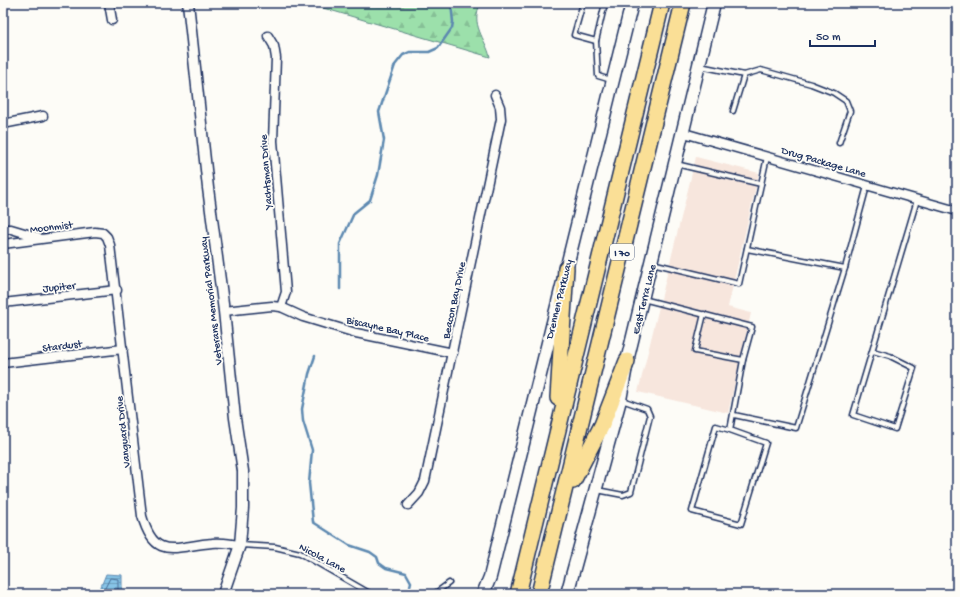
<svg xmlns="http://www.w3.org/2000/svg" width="960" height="597" font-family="'Gochi Hand',sans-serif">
  <defs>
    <pattern id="forest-firs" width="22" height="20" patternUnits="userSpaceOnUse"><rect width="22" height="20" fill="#9ce0ab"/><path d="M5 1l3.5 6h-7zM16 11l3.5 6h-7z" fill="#86c096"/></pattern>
    <pattern id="water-rules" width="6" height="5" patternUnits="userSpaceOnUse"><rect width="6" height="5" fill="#87c4e7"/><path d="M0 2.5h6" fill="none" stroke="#6ea0be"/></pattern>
  </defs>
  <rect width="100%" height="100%" fill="#fdfcf7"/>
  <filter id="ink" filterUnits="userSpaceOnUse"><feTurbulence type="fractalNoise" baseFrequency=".025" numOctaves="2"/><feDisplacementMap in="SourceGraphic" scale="8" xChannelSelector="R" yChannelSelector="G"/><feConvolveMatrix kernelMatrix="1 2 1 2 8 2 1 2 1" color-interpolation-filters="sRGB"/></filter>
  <g filter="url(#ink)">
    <!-- built -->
    <polygon fill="#f7e6dd" points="696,157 759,173 728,307 751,313 728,413 638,392"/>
    <!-- forest -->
    <path fill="url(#forest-firs)" stroke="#5c8884" d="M 306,3 L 481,3 C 469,24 486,39 490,57 Z"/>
    <!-- water -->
    <polygon fill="url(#water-rules)" stroke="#5c88b0" points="106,574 122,575 122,594 98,594"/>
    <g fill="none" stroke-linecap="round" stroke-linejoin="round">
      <!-- shore -->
      <polyline stroke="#466b95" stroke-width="1" points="102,594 110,578 118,579 118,594"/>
      <!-- stream -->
      <g stroke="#5c88b0" stroke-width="2.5">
        <polyline points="340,289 340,244 354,213 370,200 378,175 384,140 379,112 395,65 403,55 410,52 429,52 438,48 452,28 453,22 451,3"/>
        <polyline points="315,356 309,374 302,409 303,421 312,450 309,483 313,522 349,545 370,552 377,557 379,563 386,568 406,573 411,582 410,586"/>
      </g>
      <defs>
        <g id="service">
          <polyline points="583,3 574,35 596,41"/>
          <polyline points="605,3 596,41 598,76 611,80"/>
          <polyline points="700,66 744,75 761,70 811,84 834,93 846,101 850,111 839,143"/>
          <polyline points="733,111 744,75"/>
          <polyline points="676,164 761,184"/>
          <polyline points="747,249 845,268 867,186"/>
          <polyline points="652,263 739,284 767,157"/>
          <polyline points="643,299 752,327 743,360 730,430 716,426 692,511 741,524 766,443 730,430"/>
          <polyline points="704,314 695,351 743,360"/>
          <polyline points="873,351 890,356 914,368 895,429 853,415 917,200"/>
          <polyline points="734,415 796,428 845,268"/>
          <polyline points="597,490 623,495 631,492 650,416 647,409 622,400"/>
          <polyline points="241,545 275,547 300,553 371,594"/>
          <polyline points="226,590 233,594"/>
          <polyline points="434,594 449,583"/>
        </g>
        <g id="minor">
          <polyline points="109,3 112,20"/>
          <polyline points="268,36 274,46 276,58 273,141 286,292 281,307"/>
          <polyline points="3,124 43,116"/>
          <polyline points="684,133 957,211"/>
          <polyline points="3,229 11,229 38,237"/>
          <path d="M 3,244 L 95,232 L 103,233 L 107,237 L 110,245 L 142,516 C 155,562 175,546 212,543 C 221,542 231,544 240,545"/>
          <polyline points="3,303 117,290"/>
          <polyline points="224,311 272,306 281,307 303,317 356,333 453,353"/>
          <polyline points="3,363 123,349"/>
          <polyline points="408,505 419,493 425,481 501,119 500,107 495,95"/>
        </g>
        <polyline id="tertiary" points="188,3 208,188 224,311 235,418 243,471 243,508 240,545 223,594"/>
        <g id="secondary">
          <polyline points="483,594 490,577 632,3"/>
          <polyline points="567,594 620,400 627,361 714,3"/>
        </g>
        <g id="motorway">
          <polyline points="558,398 566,268"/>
          <polyline points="573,481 602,425 627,361"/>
          <polyline points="518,594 662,3"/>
          <polyline points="539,594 683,3"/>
        </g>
      </defs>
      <!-- service casing -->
      <use href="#service" stroke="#1b2f5e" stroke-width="7"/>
      <!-- minor casing -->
      <use href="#minor" stroke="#1b2f5e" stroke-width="11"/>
      <!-- tertiary casing -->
      <use href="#tertiary" stroke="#1b2f5e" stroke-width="13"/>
      <!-- secondary casing -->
      <use href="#secondary" stroke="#1b2f5e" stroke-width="15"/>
      <!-- motorway casing -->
      <use href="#motorway" stroke="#1b2f5e" stroke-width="18"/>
      <!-- service -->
      <use href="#service" stroke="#fdfcf7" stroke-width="4"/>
      <!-- minor -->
      <use href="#minor" stroke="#fdfcf7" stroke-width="8"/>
      <!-- tertiary -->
      <use href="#tertiary" stroke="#fdfcf7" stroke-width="10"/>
      <!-- secondary -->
      <use href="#secondary" stroke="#fdfcf7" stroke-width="12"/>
      <!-- motorway -->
      <use href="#motorway" stroke="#fadf96" stroke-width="15"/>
    </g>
  </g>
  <g text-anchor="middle" stroke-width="3.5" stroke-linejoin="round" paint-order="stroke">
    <!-- shield labels -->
    <rect fill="#fdfcf7" stroke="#5f6c8c" stroke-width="1" x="610" y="244" width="24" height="16" rx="3"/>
    <g font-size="10" font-weight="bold" fill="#1b2f5e">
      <text x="622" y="256">I 70</text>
    </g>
    <!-- street labels -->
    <g font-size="11" fill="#1b2f5e" stroke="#fdfcf7">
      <text transform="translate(824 161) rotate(16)" y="4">Drug Package Lane</text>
      <text transform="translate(265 172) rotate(-94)" y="4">Yachtsman Drive</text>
      <text transform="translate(51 226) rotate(-7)" y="4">Moonmist</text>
      <text transform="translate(59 286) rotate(-6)" y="4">Jupiter</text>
      <text transform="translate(558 299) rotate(-76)" y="4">Drennen Parkway</text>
      <text transform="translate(643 299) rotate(-76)" y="4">East Terra Lane</text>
      <text transform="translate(453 300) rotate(-78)" y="4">Beacon Bay Drive</text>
      <text transform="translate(210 301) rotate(-97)" y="4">Veterans Memorial Parkway</text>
      <text transform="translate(388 328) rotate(13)" y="4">Biscayne Bay Place</text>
      <text transform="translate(62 345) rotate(-7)" y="4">Stardust</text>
      <text transform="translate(122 432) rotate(-96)" y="4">Vanguard Drive</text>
      <text transform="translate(323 557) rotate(28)" y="4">Nicola Lane</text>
    </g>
  </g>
  <!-- margin -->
  <rect width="960" height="597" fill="none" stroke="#fdfcf7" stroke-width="16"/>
  <rect x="8" y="8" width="944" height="581" fill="none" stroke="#1b2f5e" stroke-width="1.5" filter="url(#ink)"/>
  <!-- scale -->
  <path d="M810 40v6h65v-6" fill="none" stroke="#1b2f5e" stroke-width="2"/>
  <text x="816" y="40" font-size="12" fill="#1b2f5e" stroke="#fdfcf7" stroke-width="3" paint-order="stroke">50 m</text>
</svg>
